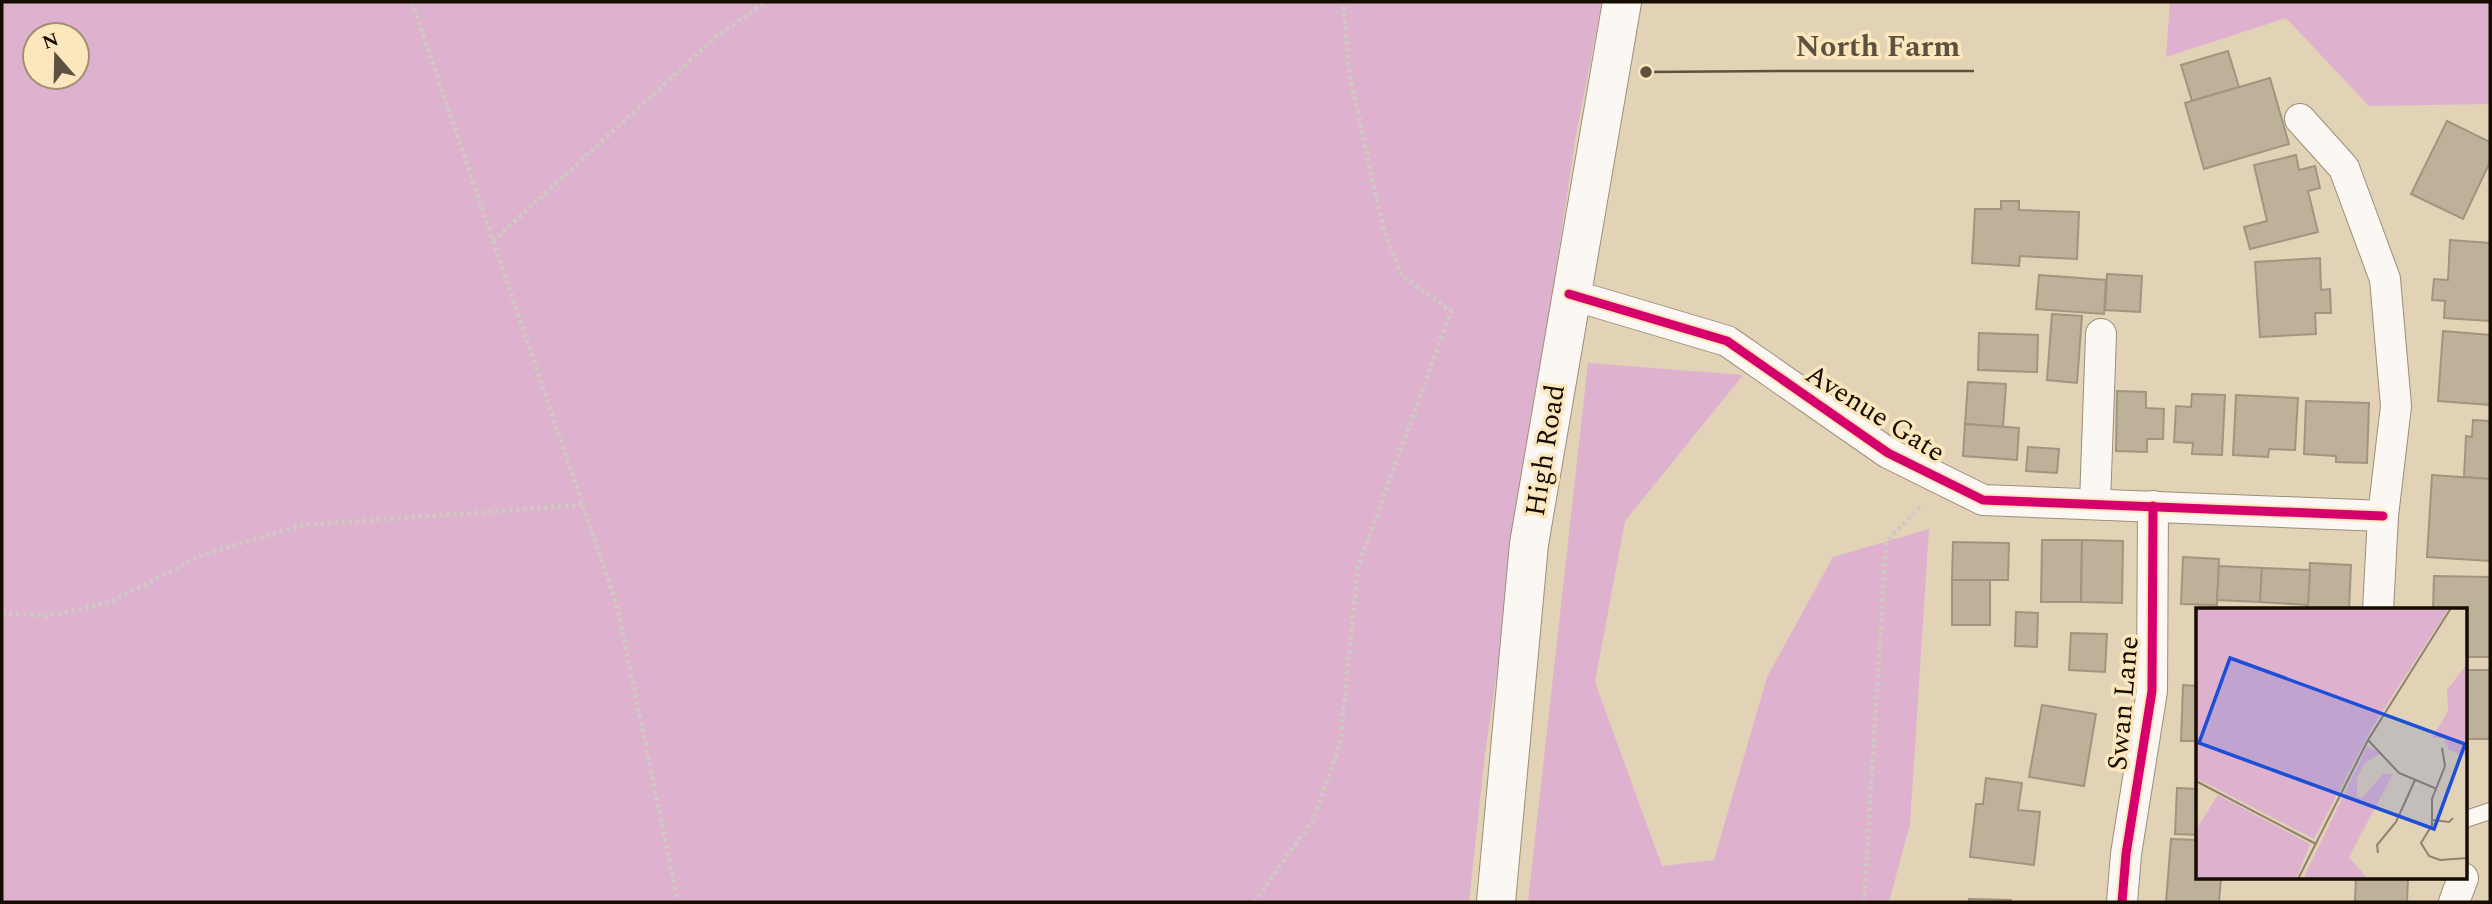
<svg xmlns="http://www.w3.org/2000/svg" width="2492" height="904" font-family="Spectral,serif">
  <rect width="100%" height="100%" fill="#e2d2b6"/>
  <!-- green -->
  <g fill="#deb2ce" fill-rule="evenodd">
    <path d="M 2,2 L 1602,2 L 1575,140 L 1485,753 L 1469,902 L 2,902 ZM 35,35 L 77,35 L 77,77 L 35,77 Z"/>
    <polygon points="2170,2 2490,2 2490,104 2369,106 2286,18 2166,57"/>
    <polygon points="1588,363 1743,375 1625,521 1595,682 1662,866 1714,860 1767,677 1833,557 1929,529 1910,824 1889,902 1528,902"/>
  </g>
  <!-- building -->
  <g fill="#bdb19a" stroke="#a1957f" stroke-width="2">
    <polygon points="2228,51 2239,87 2192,101 2181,65"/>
    <polygon points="2270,78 2289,144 2204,169 2185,103"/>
    <polygon points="2447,121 2490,142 2490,162 2463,219 2411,194"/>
    <polygon points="2296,155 2299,170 2315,166 2320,188 2308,191 2318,232 2250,249 2244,227 2267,221 2254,165"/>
    <polygon points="2001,201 2019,201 2019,210 2079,212 2077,259 2020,256 2019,266 1972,263 1975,209 2001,209"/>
    <polygon points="2450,240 2490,243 2490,321 2444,318 2445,301 2432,300 2434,279 2448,280"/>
    <polygon points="2320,258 2321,290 2330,289 2331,313 2315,313 2316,334 2260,337 2255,262"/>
    <polygon points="2107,274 2142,276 2140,312 2105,310"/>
    <polygon points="2039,275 2106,280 2104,314 2036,309"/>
    <polygon points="2052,314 2082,316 2077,383 2047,380"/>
    <polygon points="2443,331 2490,335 2490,405 2438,401"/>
    <polygon points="1979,333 2038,335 2037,372 1978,370"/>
    <polygon points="1968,382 2006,384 2003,427 1965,424"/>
    <polygon points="2117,391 2146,392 2146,408 2164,409 2163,439 2147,439 2147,452 2116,451"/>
    <polygon points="2192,394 2225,395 2222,455 2192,454 2193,443 2174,442 2176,406 2191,407"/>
    <polygon points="2236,395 2298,398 2295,450 2269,449 2268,457 2233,455"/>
    <polygon points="2306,401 2369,403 2367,463 2336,462 2336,456 2304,454"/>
    <polygon points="2473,420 2490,421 2490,479 2464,477 2466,436 2472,437"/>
    <polygon points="1965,424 2019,428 2017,460 1963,456"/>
    <polygon points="2028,447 2059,449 2057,473 2026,471"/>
    <polygon points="2432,475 2490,479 2490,561 2427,557"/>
    <polygon points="2042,540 2082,540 2081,602 2041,602"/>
    <polygon points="2082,540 2123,541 2122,603 2081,602"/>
    <polygon points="1953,542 2009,543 2008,580 1952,580"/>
    <polygon points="2183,557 2219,559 2217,605 2181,604"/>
    <polygon points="2310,563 2351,565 2349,610 2307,609"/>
    <polygon points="2219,566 2262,568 2260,602 2217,600"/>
    <polygon points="2262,568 2310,570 2308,605 2260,602"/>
    <polygon points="2434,576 2490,577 2490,657 2466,657 2466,610 2433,610"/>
    <rect x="1952" y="580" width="38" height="45"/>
    <polygon points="2016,612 2038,613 2037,647 2015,646"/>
    <polygon points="2071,633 2107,634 2105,672 2069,670"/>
    <rect x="2466" y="670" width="24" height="69"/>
    <polygon points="2183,685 2198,686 2198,741 2181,741"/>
    <polygon points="2042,705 2096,714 2084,786 2029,777"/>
    <polygon points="1986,778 2022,783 2018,810 2040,812 2034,865 1970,857 1976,804 1983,804"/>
    <polygon points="2177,788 2198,789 2198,835 2175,834"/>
    <polygon points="2171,839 2198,840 2198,878 2221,878 2219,902 2166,902"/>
    <polygon points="2356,878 2408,878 2407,902 2355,902"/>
    <polygon points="1969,899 2011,900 2011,902 1969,902"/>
  </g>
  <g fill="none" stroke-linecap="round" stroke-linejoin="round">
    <defs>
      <polyline id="lane" points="2466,819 2490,811"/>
      <g id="street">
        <polyline points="2300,119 2344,168 2385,279 2396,406 2383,516 2378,610"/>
        <polyline points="1569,294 1727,341 1888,453 1983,500 2383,516"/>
        <polyline points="2095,503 2101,334"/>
        <polyline points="2122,902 2126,854 2152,691 2153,506"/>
        <polyline points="2454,902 2463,878"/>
      </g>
      <polyline id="primary" points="1496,902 1529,544 1622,2"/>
    </defs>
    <!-- lane casing -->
    <use href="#lane" stroke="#9c8f7a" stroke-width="18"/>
    <!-- street casing -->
    <use href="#street" stroke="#9c8f7a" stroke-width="32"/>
    <!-- primary casing -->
    <use href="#primary" stroke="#9c8f7a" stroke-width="40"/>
    <!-- path -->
    <g stroke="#cecac1" stroke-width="4.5" stroke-dasharray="3.5 3.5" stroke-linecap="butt">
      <polyline points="412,2 617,606 678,902"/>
      <polyline points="493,241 716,37 765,2"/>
      <polyline points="2,613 47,616 110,602 205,554 302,525 583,505"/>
      <polyline points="1254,902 1313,820 1340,744 1358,567 1451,311 1402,276 1384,231 1350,78 1343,2"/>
      <polyline points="1864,902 1886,542 1922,505"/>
    </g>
    <!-- lane -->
    <use href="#lane" stroke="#fbf8f4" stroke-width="16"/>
    <!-- street -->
    <use href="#street" stroke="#fbf8f4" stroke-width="30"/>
    <!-- primary -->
    <use href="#primary" stroke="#fbf8f4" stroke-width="38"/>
    <defs>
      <g id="cycleway">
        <polyline points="1569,294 1727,341 1888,453 1983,500 2383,516"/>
        <polyline points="2122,902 2126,854 2152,691 2153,506"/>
      </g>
    </defs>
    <!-- cycleway casing -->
    <use href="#cycleway" stroke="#fce6bd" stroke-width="13"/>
    <!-- cycleway -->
    <use href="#cycleway" stroke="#d6006c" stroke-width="9"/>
  </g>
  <g text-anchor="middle" stroke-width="7" stroke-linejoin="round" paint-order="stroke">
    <!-- street labels -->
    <g font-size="28" fill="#160c00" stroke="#fce6bd">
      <text transform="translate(1876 412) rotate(32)" y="10">Avenue Gate</text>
      <text transform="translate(1544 450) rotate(-81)" y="10">High Road</text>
      <text transform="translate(2122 703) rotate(-85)" y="10">Swan Lane</text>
    </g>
  </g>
  <!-- overview -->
  <g transform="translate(2196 608)">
    <rect width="271" height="271" fill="#e2d2b6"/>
    <path d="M 0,0 L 253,0 L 177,118 L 118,231 L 0,170 ZM 271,56 L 272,148 L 271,148 L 253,142 L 248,130 L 236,130 L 252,103 L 251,82 ZM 171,139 L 185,145 L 169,155 L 161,169 L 161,189 L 166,190 L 187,166 L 197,166 L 153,249 L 172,271 L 107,271 ZM 22,187 L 114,236 L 100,271 L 0,271 L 0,222 Z" fill="#deb2ce"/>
    <path fill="none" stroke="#90836d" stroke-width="2" d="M 172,132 L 203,165 L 241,181M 246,140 L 249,158 L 236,191 L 236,217 L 225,235 L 233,248 L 244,252 L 272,250M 0,173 L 120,236M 237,212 L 253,214 L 257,210M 182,245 L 181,237 L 200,214 L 219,172M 102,271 L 172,132 L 255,0"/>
    <path fill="#1d4ed8" fill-opacity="0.15" stroke="#1d4ed8" stroke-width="3.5" d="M 34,50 L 269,136 L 238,221 L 3,135 Z"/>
    <rect width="271" height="271" fill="none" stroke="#160c00" stroke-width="3.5"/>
  </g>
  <!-- callouts -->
  <path fill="none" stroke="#5d5140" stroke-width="2.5" d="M1646 72L1782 71H1974"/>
  <circle fill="#5d5140" stroke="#fce6bd" stroke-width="2.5" cx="1646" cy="72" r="7"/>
  <g font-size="30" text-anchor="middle" font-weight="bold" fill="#5d5140" stroke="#fce6bd" stroke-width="7" stroke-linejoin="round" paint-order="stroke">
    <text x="1878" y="56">North Farm</text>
  </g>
  <!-- border -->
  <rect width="2492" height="904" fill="none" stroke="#160c00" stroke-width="7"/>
  <!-- north arrow -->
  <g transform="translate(56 56) rotate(340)"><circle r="33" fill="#fce6bd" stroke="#a08f71" stroke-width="2"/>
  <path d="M0-5L12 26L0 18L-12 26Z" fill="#5d5140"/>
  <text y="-10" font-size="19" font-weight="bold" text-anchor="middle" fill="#160c00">N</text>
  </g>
</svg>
